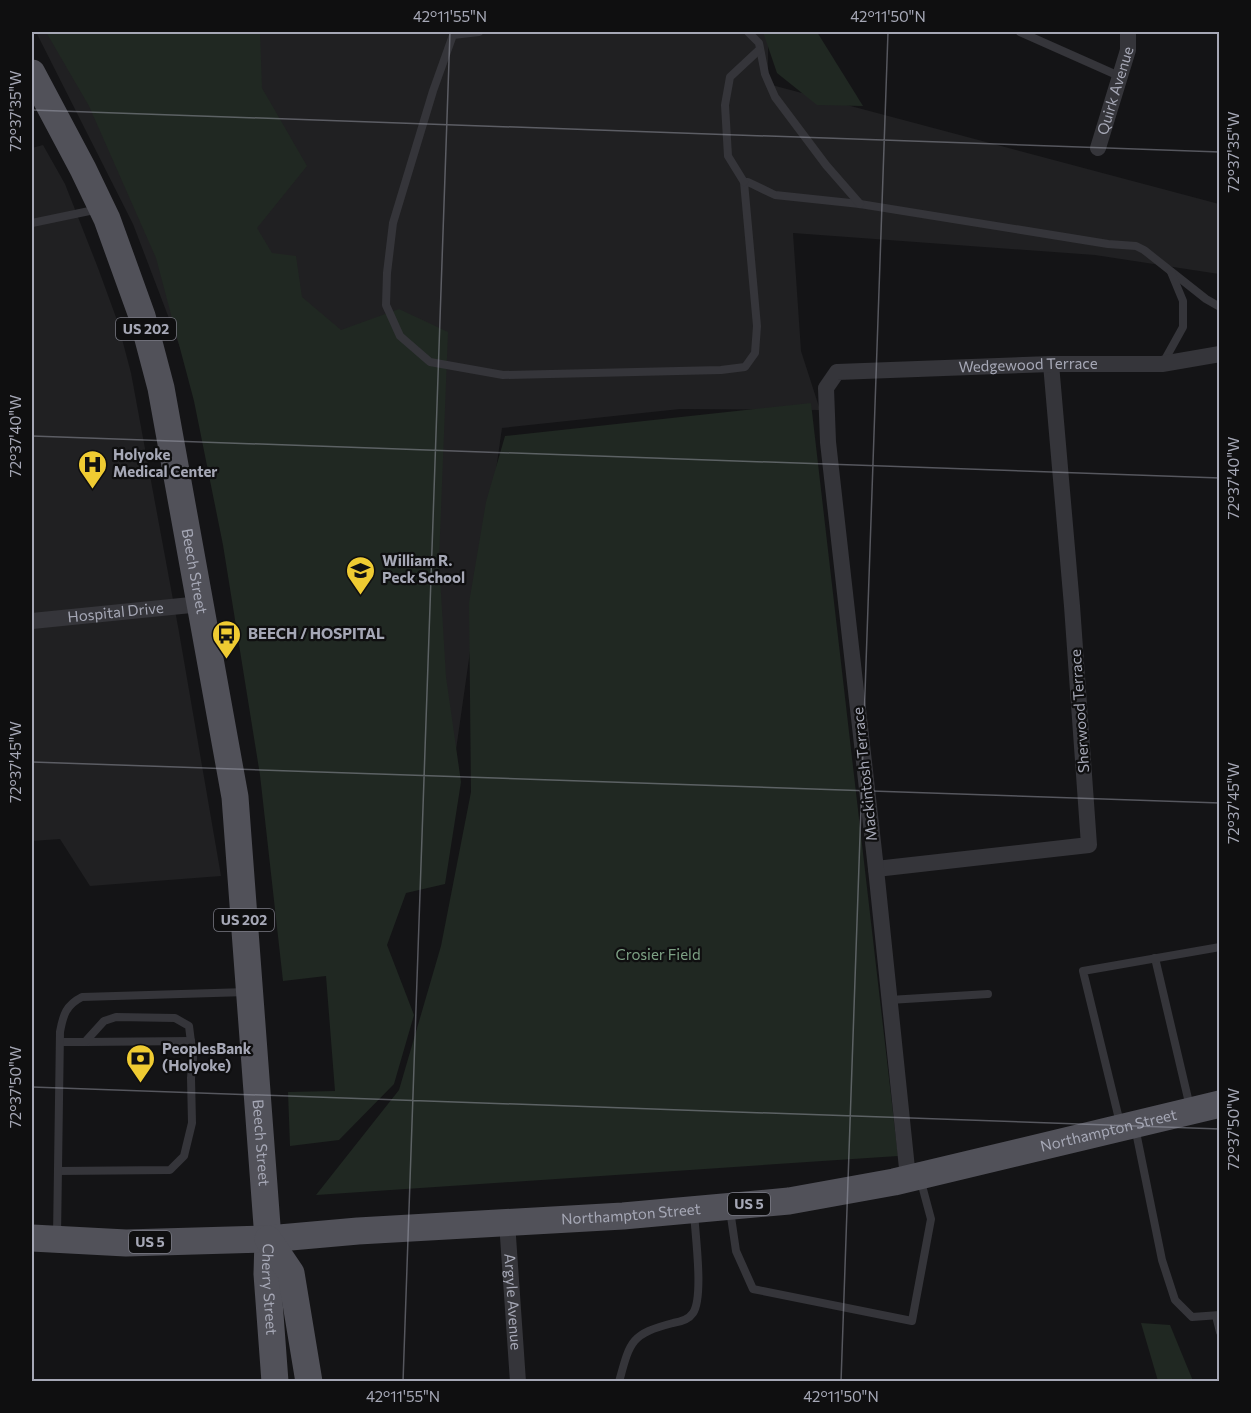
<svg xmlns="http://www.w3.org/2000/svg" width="1251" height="1413" font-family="Commissioner,sans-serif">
  <rect width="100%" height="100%" fill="#141416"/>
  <!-- built -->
  <g fill="#202022">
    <polygon points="36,32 768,32 768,84 1219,204 1219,274 1095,255 793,233 801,351 820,410 680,409 502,428 448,806 207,418 133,224"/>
    <polygon points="43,145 65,184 98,268 117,320 131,373 179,632 221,876 90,886 60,839 32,841 32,148"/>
  </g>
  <!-- green -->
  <g fill="#202822">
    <polygon points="46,32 260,32 262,88 307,166 257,228 272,253 296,256 302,297 341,330 399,309 448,332 439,560 446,677 461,782 445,884 406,893 387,945 414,1015 394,1084 339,1140 290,1146 288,1092 335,1091 326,976 283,981 260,775 223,545 194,401 156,258 89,106"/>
    <polygon points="763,32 817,32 863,106 817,105 777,73"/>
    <polygon points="811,403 898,1156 316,1195 399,1090 441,946 471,792 469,603 486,502 505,436"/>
    <polygon points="1141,1323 1170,1325 1193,1381 1158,1381"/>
  </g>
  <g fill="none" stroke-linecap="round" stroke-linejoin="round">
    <!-- lane -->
    <g stroke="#35353a" stroke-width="8">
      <polyline points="479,32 453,35 433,91 393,223 387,273 386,305 400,336 430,362 503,375 721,370 745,367 755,353 757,326 744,182 748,182 775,195 860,204 1108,244 1136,246 1144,250 1206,299 1220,307"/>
      <polyline points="748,32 759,43 765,74 775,97 826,165 860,204"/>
      <polyline points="1020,32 1119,76"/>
      <polyline points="744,182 728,156 725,105 730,77 759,50"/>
      <polyline points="32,223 99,209"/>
      <polyline points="1163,363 1183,327 1183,301 1171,272"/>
      <polyline points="1155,958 1190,1107"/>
      <polyline points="889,1000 988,994"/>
      <polyline points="85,1042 191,1041"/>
      <polyline points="1120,1123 1083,971 1220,947"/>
      <polyline points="1135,1127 1162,1260 1175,1300 1192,1317 1220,1315"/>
      <polyline points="58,1171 170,1170 184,1156 192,1123 191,1078 193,1058 189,1026 175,1018 116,1017 104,1021 85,1042 60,1042"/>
      <polyline points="730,1210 736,1251 753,1289 912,1321 931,1219 920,1178"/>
      <path d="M 57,1236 L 60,1032 C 63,1015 66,1005 82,997 L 247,992"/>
      <polyline points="1216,1316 1220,1332"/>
      <path d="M 619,1382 C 630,1341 631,1334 673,1323 C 680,1322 689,1319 693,1313 C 704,1297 695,1233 694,1212"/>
    </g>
    <!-- street -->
    <g stroke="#35353a" stroke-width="16">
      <path id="s1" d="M 1098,148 L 1128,50 L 1128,32"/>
      <path id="s2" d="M 32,621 L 201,604"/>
      <polyline points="876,869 1089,845 1072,606 1051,364"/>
      <path id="s3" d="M 908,1178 L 876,869 L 828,442 L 826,388 L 837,372 L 1051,364 L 1162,364 L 1220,354"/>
      <path id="s4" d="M 507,1222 L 518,1382"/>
    </g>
    <!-- primary -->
    <g stroke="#515159" stroke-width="27">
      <path id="s5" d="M 32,73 L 83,169 L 107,219 L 142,316 L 161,388 L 235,797 L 268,1239 L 267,1274 L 275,1382"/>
      <path id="s6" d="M 32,1238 L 126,1243 L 268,1239 L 358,1231 L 623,1216 L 789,1201 L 894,1182 L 1220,1104"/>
      <polyline points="268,1239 291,1273 309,1382"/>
    </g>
  </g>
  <!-- ticks -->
  <path fill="none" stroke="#a6a8b6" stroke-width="1.5" stroke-opacity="0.45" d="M 32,110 L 1220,152M 32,436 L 1220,478M 32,762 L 1220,803M 32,1087 L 1220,1129M 403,1382 L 450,32M 841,1382 L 888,32"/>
  <!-- icons -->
  <defs>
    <symbol id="hospital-pin" viewBox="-11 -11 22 30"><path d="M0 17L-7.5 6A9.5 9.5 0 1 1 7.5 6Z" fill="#efcb32" stroke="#0f0f10"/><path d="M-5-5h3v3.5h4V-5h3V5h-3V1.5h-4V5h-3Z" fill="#111"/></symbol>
    <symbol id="school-pin" viewBox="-11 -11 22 30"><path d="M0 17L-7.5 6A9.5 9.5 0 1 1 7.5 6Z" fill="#efcb32" stroke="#0f0f10"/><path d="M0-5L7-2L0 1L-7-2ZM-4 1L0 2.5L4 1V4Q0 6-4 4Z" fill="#111"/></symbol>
    <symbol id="bus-pin" viewBox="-11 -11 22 30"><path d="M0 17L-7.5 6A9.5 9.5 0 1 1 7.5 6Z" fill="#efcb32" stroke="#0f0f10"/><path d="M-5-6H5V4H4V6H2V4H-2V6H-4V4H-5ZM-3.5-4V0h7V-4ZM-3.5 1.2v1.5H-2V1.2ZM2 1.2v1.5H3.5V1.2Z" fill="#111"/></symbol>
    <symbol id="bank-pin" viewBox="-11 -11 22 30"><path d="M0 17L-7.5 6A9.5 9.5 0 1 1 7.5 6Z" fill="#efcb32" stroke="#0f0f10"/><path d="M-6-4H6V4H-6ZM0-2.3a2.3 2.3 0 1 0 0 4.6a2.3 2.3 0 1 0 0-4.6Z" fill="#111"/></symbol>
  </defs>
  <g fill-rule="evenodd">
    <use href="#hospital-pin" x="76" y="448" width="33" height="45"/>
    <use href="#school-pin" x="344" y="554" width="33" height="45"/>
    <use href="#bus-pin" x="210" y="618" width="33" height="45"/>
    <use href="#bank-pin" x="124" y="1042" width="33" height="45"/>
  </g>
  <g text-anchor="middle" stroke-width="4.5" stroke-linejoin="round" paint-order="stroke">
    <!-- shield labels -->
    <g fill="#0f0f10" stroke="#797a84" stroke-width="1.5">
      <rect x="116" y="318" width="60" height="22" rx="4.5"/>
      <rect x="214" y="909" width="60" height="22" rx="4.5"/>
      <rect x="728" y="1193" width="42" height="22" rx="4.5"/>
      <rect x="129" y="1231" width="42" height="22" rx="4.5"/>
    </g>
    <g font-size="14" font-weight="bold" fill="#a6a8b6">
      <text x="146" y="334">US 202</text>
      <text x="244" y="925">US 202</text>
      <text x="749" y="1209">US 5</text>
      <text x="150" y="1247">US 5</text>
    </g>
    <!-- street labels -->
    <g font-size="15" fill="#a6a8b6" stroke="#0f0f10">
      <text dy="5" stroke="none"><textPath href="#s1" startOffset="60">Quirk Avenue</textPath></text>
      <text dy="5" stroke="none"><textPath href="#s3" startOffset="1005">Wedgewood Terrace</textPath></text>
      <text dy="5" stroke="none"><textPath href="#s5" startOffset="528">Beech Street</textPath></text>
      <text dy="5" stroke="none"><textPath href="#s2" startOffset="84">Hospital Drive</textPath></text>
      <text transform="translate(1080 711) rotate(-94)" y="5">Sherwood Terrace</text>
      <text transform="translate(865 774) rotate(-96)" y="5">Mackintosh Terrace</text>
      <text dy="5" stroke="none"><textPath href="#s6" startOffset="1086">Northampton Street</textPath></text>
      <text dy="5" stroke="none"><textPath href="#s5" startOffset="1104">Beech Street</textPath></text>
      <text dy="5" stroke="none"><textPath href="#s6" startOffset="600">Northampton Street</textPath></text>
      <text dy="5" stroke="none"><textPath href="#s5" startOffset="1251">Cherry Street</textPath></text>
      <text dy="5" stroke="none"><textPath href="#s4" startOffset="80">Argyle Avenue</textPath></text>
    </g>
    <!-- poi labels -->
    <g font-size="15" font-weight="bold" fill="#a6a8b6" stroke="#0f0f10" text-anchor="start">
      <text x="113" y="460">Holyoke<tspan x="113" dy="17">Medical Center</tspan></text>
      <text x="382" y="566">William R.<tspan x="382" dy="17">Peck School</tspan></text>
      <text x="248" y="639">BEECH / HOSPITAL</text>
      <text x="162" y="1054">PeoplesBank<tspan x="162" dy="17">(Holyoke)</tspan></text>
    </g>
    <!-- park labels -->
    <g font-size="15" fill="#7da084" stroke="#0f0f10">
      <text x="658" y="960">Crosier Field</text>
    </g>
  </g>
  <!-- border -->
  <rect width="1251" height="1413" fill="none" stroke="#0f0f10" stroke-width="66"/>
  <rect x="33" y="33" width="1185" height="1347" fill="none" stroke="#a6a8b6" stroke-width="2"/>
  <g font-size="15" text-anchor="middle" fill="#a6a8b6">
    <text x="450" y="22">42°11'55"N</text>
    <text x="888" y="22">42°11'50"N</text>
    <text transform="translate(16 111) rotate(-90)" y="5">72°37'35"W</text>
    <text transform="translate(1234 152) rotate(-90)" y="5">72°37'35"W</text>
    <text transform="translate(16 436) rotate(-90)" y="5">72°37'40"W</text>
    <text transform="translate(1234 478) rotate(-90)" y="5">72°37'40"W</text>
    <text transform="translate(16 762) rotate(-90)" y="5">72°37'45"W</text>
    <text transform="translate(1234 803) rotate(-90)" y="5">72°37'45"W</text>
    <text transform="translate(16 1087) rotate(-90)" y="5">72°37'50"W</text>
    <text transform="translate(1234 1129) rotate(-90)" y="5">72°37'50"W</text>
    <text x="403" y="1402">42°11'55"N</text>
    <text x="841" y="1402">42°11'50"N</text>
  </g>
</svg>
